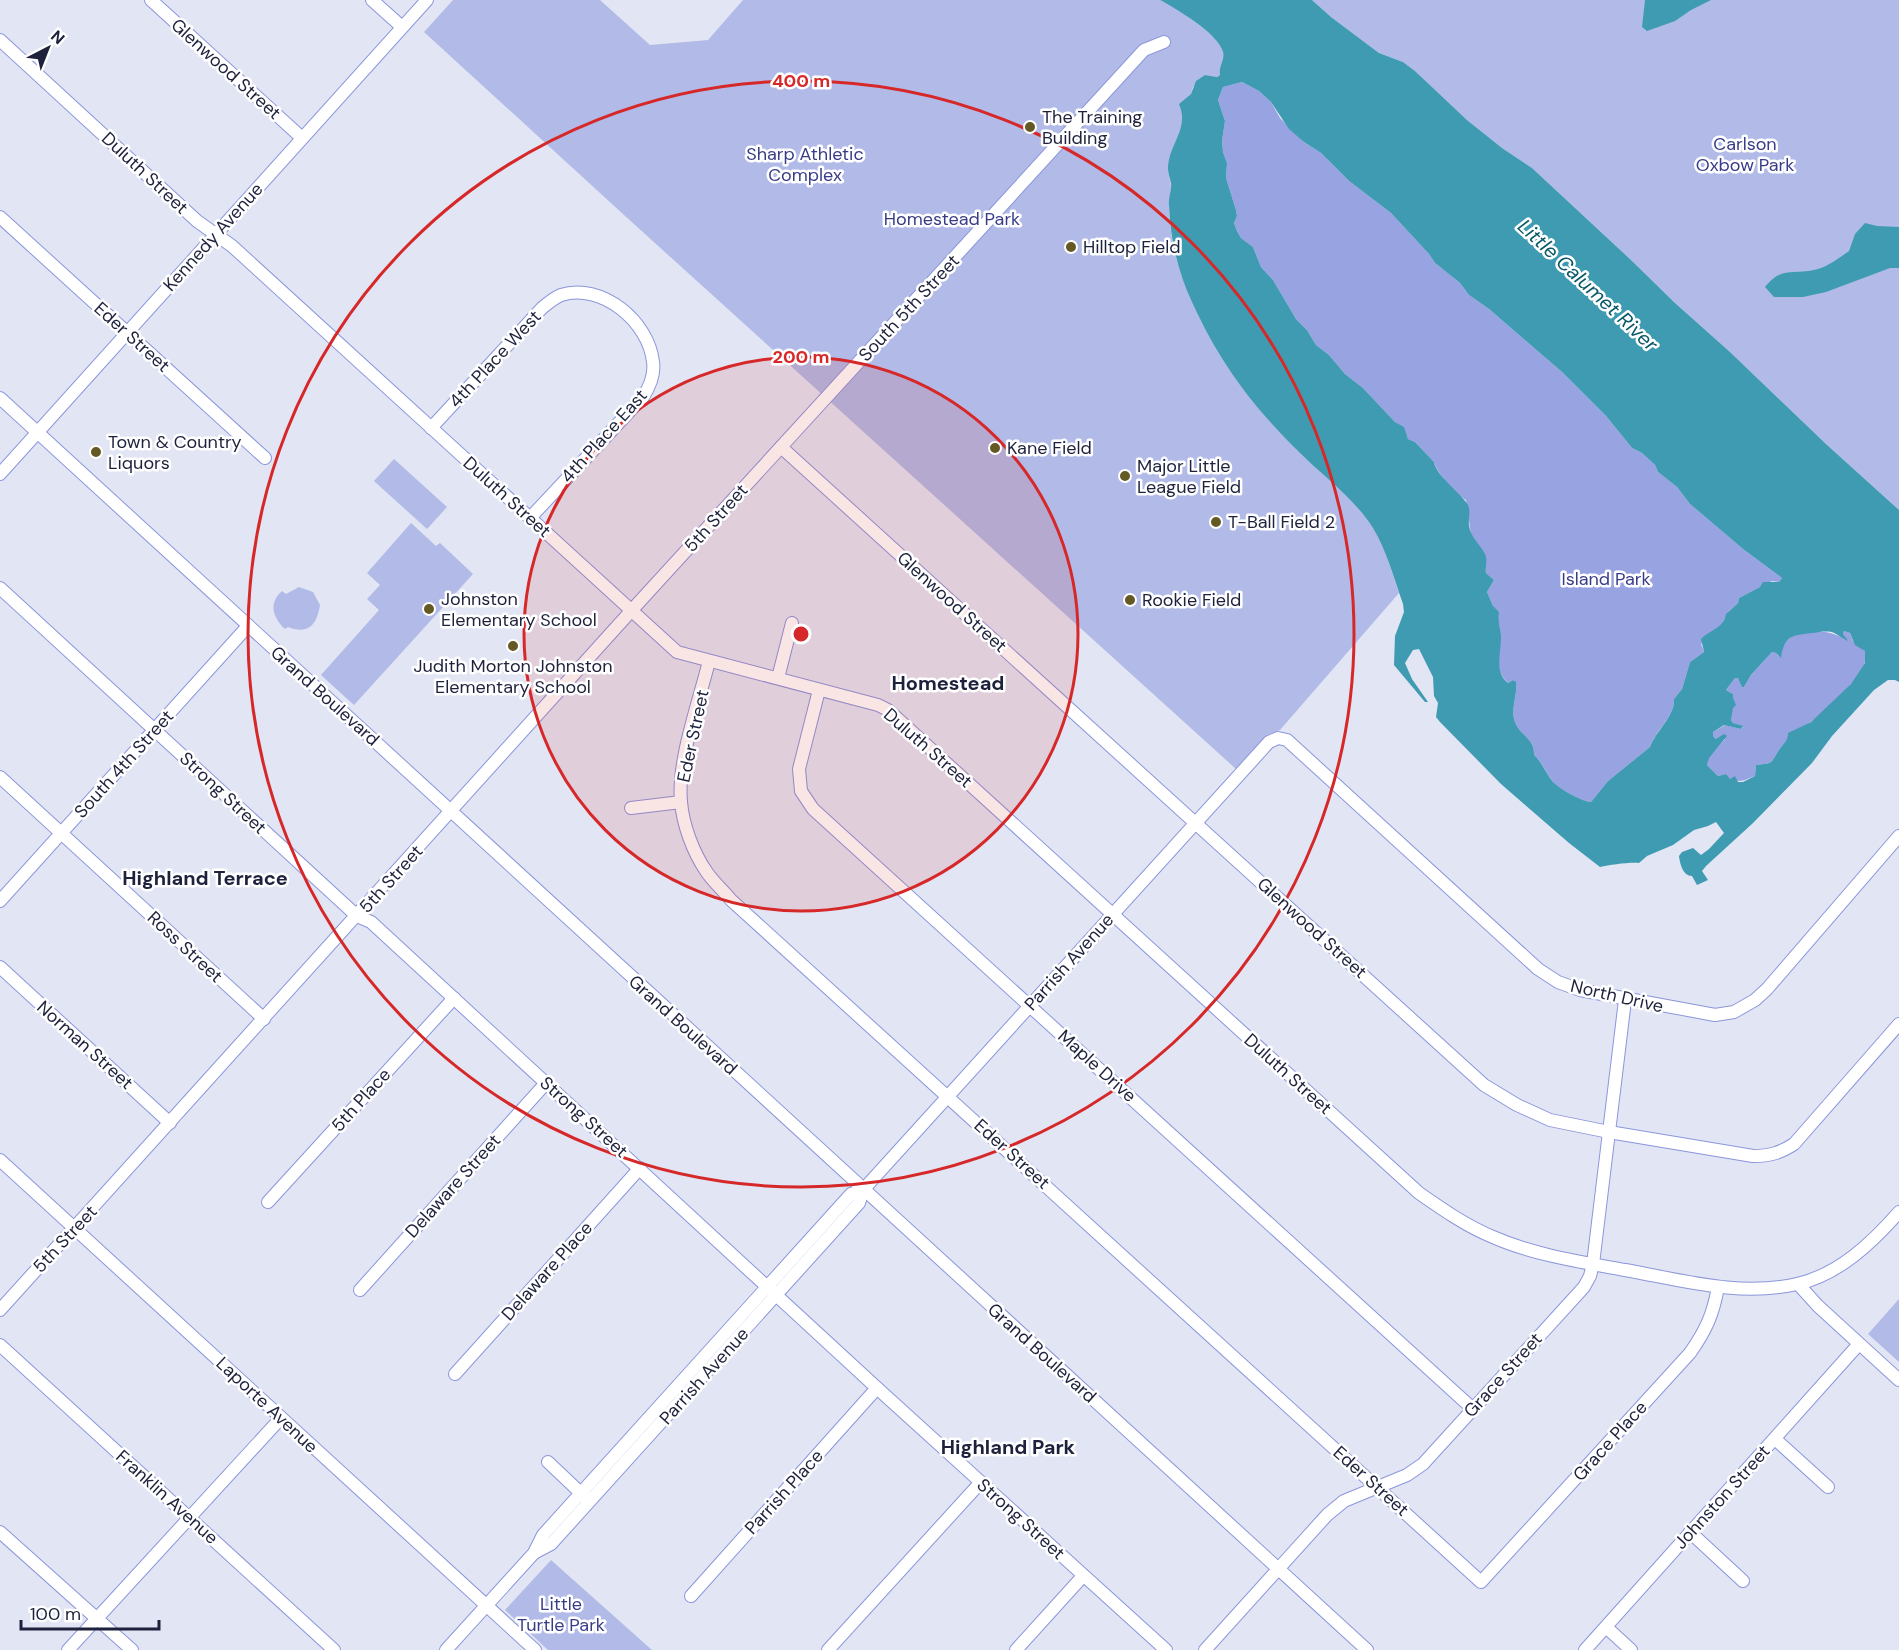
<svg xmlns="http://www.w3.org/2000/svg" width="1899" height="1650" font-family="'DM Sans',sans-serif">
  <rect width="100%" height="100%" fill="#e2e5f4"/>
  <!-- green -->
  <g fill="#b2bbe8">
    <path d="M 453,0 L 600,0 L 650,45 L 708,40 L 743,0 L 1160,0 C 1176,9 1218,33 1223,52 C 1225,60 1218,66 1220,75 L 1217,77 L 1205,75 L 1193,87 L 1191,94 L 1180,104 C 1190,129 1169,145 1168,169 C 1168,175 1171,181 1171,187 C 1171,193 1169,199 1169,205 C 1169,238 1178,271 1192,301 C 1217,360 1254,407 1299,452 C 1324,477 1357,499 1375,530 C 1386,549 1392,573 1399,593 L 1280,730 L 1267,735 L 1236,769 L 624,215 L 424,32 Z"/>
    <polygon points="1312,0 1899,0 1899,510 1826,444 1730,352 1675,303 1631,260 1532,168 1502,148 1467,120 1415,71 1403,62 1379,53 1331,17"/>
    <polygon points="394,459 447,507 427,529 374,481"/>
    <polygon points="411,523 436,546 440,543 473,574 354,705 321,675 379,610 367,599 380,585 367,573"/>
    <path d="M 299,587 L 313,592 L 320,605 C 317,625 308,635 288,627 L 285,629 C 273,618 268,603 282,591 L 286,594 Z"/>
    <polygon points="1899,1299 1899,1362 1868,1334"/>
    <polygon points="551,1560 652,1650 548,1650 505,1610"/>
  </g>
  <!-- forest -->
  <g fill="#98a3e1">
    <path d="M 1242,82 L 1259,91 L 1271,102 L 1280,118 L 1304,142 L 1321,153 L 1349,181 L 1391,213 L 1429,254 L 1435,263 L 1460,283 L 1469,295 L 1489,309 L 1562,372 L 1606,416 L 1632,448 L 1642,453 L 1655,465 L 1658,472 L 1677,487 L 1690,504 L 1743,549 L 1782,578 L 1779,582 L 1772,581 L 1739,598 L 1738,603 L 1729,611 L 1722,624 L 1701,644 L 1704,652 L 1690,662 L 1682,689 L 1674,699 C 1675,716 1655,731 1650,747 L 1608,781 L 1591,802 C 1581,801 1560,789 1553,782 C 1546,773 1543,763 1534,755 C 1535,738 1520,736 1515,722 C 1510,709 1518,695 1516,683 L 1513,680 L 1508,683 C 1492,670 1502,647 1500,629 C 1498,616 1492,604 1487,592 L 1494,580 L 1486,573 L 1486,558 L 1471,534 L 1466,500 C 1456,494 1436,472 1434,462 L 1415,442 L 1408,439 L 1403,427 L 1395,422 L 1363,388 L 1345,374 L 1329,355 L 1316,345 L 1307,330 L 1296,319 L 1273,280 L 1261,267 L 1253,247 L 1241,238 L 1237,231 L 1234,223 L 1237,216 L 1236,210 L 1226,178 L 1227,163 L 1223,152 L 1222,141 L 1225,121 L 1218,100 L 1223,87 Z"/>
    <path d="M 1844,631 L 1850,633 L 1853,641 L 1865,651 C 1866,656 1866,660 1864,665 C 1859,679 1825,712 1812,721 C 1804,727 1795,729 1788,736 L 1788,739 C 1785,743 1781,746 1779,750 C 1770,764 1774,763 1756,765 L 1755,776 C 1743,781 1740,783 1728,778 L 1726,774 L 1718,776 L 1707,765 L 1708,758 L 1725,739 L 1716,739 L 1713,736 L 1713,732 L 1725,725 L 1741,729 L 1743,727 L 1733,723 L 1731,720 L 1733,694 L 1726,690 L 1735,678 L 1738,678 L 1744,687 L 1751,675 L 1772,652 L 1776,653 L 1780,657 C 1781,653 1781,648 1784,644 C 1795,628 1832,628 1845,640 L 1843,634 Z"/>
  </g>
  <!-- water -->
  <g fill="#3f9bb1" fill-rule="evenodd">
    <path d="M 1160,0 L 1312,0 L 1331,17 L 1379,53 L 1403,62 L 1415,71 L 1467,120 L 1502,148 L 1532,168 L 1631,260 L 1675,303 L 1730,352 L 1826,444 L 1899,510 L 1899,682 L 1895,680 L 1888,680 L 1874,690 L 1832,736 L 1812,763 L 1753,823 L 1706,866 L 1702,871 L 1708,880 L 1697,885 L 1692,876 C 1683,876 1680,864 1679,856 L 1682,852 L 1693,848 L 1701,855 L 1709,849 L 1724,833 L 1716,822 L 1708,826 L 1694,830 L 1673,845 L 1647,856 L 1639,863 C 1629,862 1610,865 1600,867 L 1569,843 L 1501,784 L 1440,722 L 1436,717 L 1438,703 L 1434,696 L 1433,677 L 1419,649 L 1413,650 L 1405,663 L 1412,679 L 1428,702 L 1425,702 L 1394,665 L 1395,636 L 1404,612 L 1403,604 C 1395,581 1386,549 1373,528 C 1355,499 1324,477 1300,453 C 1253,407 1219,362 1192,302 C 1178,272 1170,239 1169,205 C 1168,198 1172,190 1171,183 C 1170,178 1168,174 1168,169 C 1168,145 1190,129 1179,104 L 1191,94 L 1196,81 L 1205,75 L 1217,77 L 1220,75 C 1218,67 1225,60 1223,52 C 1218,33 1176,9 1160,0 ZM 1242,82 L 1259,91 L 1271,102 L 1289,129 L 1304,142 L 1321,153 L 1349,181 L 1391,213 L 1429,254 L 1435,263 L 1460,283 L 1469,295 L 1489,309 L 1562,372 L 1606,416 L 1632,448 L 1642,453 L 1655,465 L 1658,472 L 1677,487 L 1690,504 L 1743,549 L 1782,578 L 1779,582 L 1763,582 L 1760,587 L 1739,598 L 1738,603 L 1726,614 C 1724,628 1710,630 1701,639 L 1704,652 L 1690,662 L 1682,689 L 1674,699 C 1675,716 1655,732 1650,747 L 1608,781 L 1591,802 C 1581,801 1560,789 1553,782 C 1546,774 1543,763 1534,755 C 1535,738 1520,736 1515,722 C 1510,709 1518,695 1516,682 L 1513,680 L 1508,683 C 1494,672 1501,653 1501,637 C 1501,629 1497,621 1499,612 L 1493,606 L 1487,592 L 1494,580 L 1486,573 C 1485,566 1488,560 1485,554 C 1480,544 1470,537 1469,525 C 1468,517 1472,509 1466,502 C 1458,491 1436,475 1434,462 L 1415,442 L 1408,439 L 1404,427 L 1395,422 L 1363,388 L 1345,374 L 1329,355 L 1316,345 L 1307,330 L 1296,319 L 1273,280 L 1261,267 L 1253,247 L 1241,238 L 1237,231 L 1234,223 L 1237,216 L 1236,210 L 1226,178 L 1227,163 L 1223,152 L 1222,141 L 1225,121 L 1218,100 L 1223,87 ZM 1844,631 L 1850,633 L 1855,645 L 1865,651 L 1865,663 L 1851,684 L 1811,722 L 1788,733 C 1788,742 1783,743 1779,750 C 1770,764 1774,763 1756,765 L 1755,776 L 1743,782 L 1738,782 L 1735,776 L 1730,779 L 1726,774 L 1718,776 L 1707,765 L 1709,758 L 1727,736 L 1724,734 L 1716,739 L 1713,736 L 1713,732 L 1724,725 L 1741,729 L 1743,726 L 1733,723 L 1731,720 L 1733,708 L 1736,705 L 1733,698 L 1733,694 L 1726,690 L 1735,678 L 1738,678 L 1742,687 L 1744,687 L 1751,675 L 1772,652 L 1776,653 L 1781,658 C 1784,636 1792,635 1813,633 C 1819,632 1825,631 1832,632 C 1838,634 1842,639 1848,641 L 1843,634 Z"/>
    <polygon points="1645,0 1711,0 1691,10 1675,21 1647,31 1642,27"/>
    <path d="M 1865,223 L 1877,226 L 1899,227 L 1899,268 L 1890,268 L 1826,292 L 1803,297 L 1774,297 L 1765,287 C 1782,266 1792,275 1814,270 C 1826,268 1839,258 1849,251 L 1855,234 Z"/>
  </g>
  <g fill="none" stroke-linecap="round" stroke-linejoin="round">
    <defs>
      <g id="minor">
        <polyline points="151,0 302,138"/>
        <polyline points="372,0 402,27"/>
        <path d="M 0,40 L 197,221 L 232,246 L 677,652 L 878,705 L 888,710 L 1419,1193 C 1442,1209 1466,1226 1493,1237 C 1534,1255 1581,1262 1625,1270 C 1682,1280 1739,1297 1797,1284 C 1838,1275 1872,1243 1899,1212"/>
        <polyline points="0,217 265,458"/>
        <polyline points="0,398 1367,1650"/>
        <path d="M 431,428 L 542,308 C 548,303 554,298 561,295 C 602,282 649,322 653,362 C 655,375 650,386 643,397 L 530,518"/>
        <path d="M 781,447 L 1484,1085 L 1517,1105 L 1550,1120 L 1609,1132 L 1753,1156 C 1770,1156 1780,1153 1794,1144 L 1899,1024"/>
        <polyline points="0,474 427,0"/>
        <polyline points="0,588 357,916 371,922 877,1388 1166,1650"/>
        <path d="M 709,661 C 699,702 677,761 681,802 C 683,825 693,852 706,871 C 713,882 723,890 731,900 L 1481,1582 L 1690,1353 C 1706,1330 1713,1315 1718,1287"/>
        <polyline points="778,678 792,623"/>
        <polyline points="819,690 799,769 801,791 813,809 1473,1409"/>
        <polyline points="0,777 264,1019"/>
        <polyline points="631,808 681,802"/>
        <polyline points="0,901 248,626"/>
        <polyline points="0,967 170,1123"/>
        <polyline points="0,1160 535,1650"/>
        <polyline points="268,1202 454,998"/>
        <polyline points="1798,1284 1818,1306 1899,1380"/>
        <polyline points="360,1290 546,1083"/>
        <polyline points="0,1310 631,611 1144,50 1164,42"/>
        <polyline points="0,1345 334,1650"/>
        <polyline points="455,1374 640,1168"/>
        <polyline points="1775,1439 1828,1487"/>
        <polyline points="548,1462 586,1498"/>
        <polyline points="0,1532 132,1650"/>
        <polyline points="1690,1532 1743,1581"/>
        <polyline points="534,1553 551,1544 859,1203 863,1190 1269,742 1278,738 1287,740 1538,969 1558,982 1580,990 1715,1015 1734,1012 1755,1000 1767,989 1899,836"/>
        <polyline points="691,1596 877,1388"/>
        <polyline points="1606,1627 1631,1650"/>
        <polyline points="68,1650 281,1418"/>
        <polyline points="446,1650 534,1553 543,1535 851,1194 863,1190"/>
        <polyline points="828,1650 981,1482"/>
        <polyline points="1016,1650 1083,1576"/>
        <polyline points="1205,1650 1327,1515 1344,1501 1407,1475 1423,1464 1584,1287 1590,1276 1593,1264 1625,1000"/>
        <polyline points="1585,1650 1859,1344"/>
      </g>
    </defs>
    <!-- minor casing -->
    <use href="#minor" stroke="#8b96db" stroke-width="14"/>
    <!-- minor -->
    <use href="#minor" stroke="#fff" stroke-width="12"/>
  </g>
  <!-- distance rings -->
  <circle cx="801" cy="634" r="277" fill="#d62828" fill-opacity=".12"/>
  <g fill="none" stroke="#d62828" stroke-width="3">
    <circle cx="801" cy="634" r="277"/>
    <circle cx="801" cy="634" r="553"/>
  </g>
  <!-- markers -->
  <g fill="#645824" stroke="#fff" stroke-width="2">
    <circle cx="1030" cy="127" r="6"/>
    <circle cx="1071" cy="247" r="6"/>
    <circle cx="995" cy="448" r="6"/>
    <circle cx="96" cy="452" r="6"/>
    <circle cx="1125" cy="476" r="6"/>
    <circle cx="1216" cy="522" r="6"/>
    <circle cx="1130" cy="600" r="6"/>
    <circle cx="429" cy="609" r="6"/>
    <circle cx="513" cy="646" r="6"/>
  </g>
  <g text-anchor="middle" stroke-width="5" stroke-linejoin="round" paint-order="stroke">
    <!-- street labels -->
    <g font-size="18" fill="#1d213c" stroke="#fff">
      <text transform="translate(226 69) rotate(42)" y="6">Glenwood Street</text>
      <text transform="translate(145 173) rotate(43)" y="6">Duluth Street</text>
      <text transform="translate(213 237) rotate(-48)" y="6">Kennedy Avenue</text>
      <text transform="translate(909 308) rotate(-47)" y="6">South 5th Street</text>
      <text transform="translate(132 337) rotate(42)" y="6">Eder Street</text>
      <text transform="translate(495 359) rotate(-47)" y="6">4th Place West</text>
      <text transform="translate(604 436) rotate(-48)" y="6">4th Place East</text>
      <text transform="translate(507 497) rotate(42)" y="6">Duluth Street</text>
      <text transform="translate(716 518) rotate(-48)" y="6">5th Street</text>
      <text transform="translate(952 602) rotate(42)" y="6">Glenwood Street</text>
      <text transform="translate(325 696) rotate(42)" y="6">Grand Boulevard</text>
      <text transform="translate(693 736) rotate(-78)" y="6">Eder Street</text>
      <text transform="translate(928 748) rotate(41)" y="6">Duluth Street</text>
      <text transform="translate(124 764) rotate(-48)" y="6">South 4th Street</text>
      <text transform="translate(223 793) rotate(43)" y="6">Strong Street</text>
      <text transform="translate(391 879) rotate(-48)" y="6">5th Street</text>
      <text transform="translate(1312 928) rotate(42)" y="6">Glenwood Street</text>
      <text transform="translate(185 947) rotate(43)" y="6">Ross Street</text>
      <text transform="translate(1069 962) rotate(-48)" y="6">Parrish Avenue</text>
      <text transform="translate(1617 996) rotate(13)" y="6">North Drive</text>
      <text transform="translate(683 1025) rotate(42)" y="6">Grand Boulevard</text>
      <text transform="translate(85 1045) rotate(42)" y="6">Norman Street</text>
      <text transform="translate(1097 1066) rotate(42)" y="6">Maple Drive</text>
      <text transform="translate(1288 1074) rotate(42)" y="6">Duluth Street</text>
      <text transform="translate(361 1100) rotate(-48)" y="6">5th Place</text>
      <text transform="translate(584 1117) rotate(42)" y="6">Strong Street</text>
      <text transform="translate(1012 1154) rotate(42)" y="6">Eder Street</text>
      <text transform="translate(453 1186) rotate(-48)" y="6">Delaware Street</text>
      <text transform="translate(65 1239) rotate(-47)" y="6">5th Street</text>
      <text transform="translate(547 1271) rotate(-48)" y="6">Delaware Place</text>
      <text transform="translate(1042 1353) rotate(42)" y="6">Grand Boulevard</text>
      <text transform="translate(1503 1375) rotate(-48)" y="6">Grace Street</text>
      <text transform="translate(704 1376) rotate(-48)" y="6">Parrish Avenue</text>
      <text transform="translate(267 1405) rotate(43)" y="6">Laporte Avenue</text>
      <text transform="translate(1610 1441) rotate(-48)" y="6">Grace Place</text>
      <text transform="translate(1371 1481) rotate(42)" y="6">Eder Street</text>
      <text transform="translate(784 1492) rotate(-48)" y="6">Parrish Place</text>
      <text transform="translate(167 1497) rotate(42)" y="6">Franklin Avenue</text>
      <text transform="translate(1722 1497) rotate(-48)" y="6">Johnston Street</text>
      <text transform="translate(1021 1519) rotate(42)" y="6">Strong Street</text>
    </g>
    <!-- poi labels -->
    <g font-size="18" fill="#1d213c" stroke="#fff" text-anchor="start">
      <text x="1042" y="123">The Training<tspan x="1042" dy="21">Building</tspan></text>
      <text x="1083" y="253">Hilltop Field</text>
      <text x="108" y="448">Town &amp; Country<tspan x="108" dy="21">Liquors</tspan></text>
      <text x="1007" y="454">Kane Field</text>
      <text x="1137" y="472">Major Little<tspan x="1137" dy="21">League Field</tspan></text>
      <text x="1228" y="528">T-Ball Field 2</text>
      <text x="441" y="605">Johnston<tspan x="441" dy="21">Elementary School</tspan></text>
      <text x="1142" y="606">Rookie Field</text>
      <text x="513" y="672" text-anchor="middle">Judith Morton Johnston<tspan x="513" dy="21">Elementary School</tspan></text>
    </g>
    <!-- park labels -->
    <g font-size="18" fill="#383c87" stroke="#fff">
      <text x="1745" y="150">Carlson<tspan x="1745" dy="21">Oxbow Park</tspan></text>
      <text x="805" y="160">Sharp Athletic<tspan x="805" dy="21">Complex</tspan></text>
      <text x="952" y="225">Homestead Park</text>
      <text x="1606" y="585">Island Park</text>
      <text x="561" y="1610">Little<tspan x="561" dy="21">Turtle Park</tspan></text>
    </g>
    <!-- water labels -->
    <g font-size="20" font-style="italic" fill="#095969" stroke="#fff">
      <text transform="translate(1588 285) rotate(43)" y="7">Little Calumet River</text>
    </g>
    <!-- neighbourhood labels -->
    <g font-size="20" font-weight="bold" fill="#1d213c" stroke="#fff">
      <text x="948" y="690">Homestead</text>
      <text x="205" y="885">Highland Terrace</text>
      <text x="1008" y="1454">Highland Park</text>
    </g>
  </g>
  <circle cx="801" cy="634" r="9" fill="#d62828" stroke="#fff" stroke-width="3"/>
  <g font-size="18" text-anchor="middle" font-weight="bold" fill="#d62828" stroke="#fff" stroke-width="5" stroke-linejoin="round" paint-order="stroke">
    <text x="801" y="87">400 m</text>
    <text x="801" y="363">200 m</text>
  </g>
  <!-- north arrow -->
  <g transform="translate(48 48) rotate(42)" stroke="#ffffff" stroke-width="4.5" paint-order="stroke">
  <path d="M0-4.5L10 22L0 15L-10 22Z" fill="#1d213c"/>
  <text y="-9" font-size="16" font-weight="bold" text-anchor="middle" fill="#1d213c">N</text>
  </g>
  <!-- scale -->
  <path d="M21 1620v9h138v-9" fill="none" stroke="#1d213c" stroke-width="3"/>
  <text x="30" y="1620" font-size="18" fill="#1d213c" stroke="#ffffff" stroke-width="4.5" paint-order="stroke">100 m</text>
</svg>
